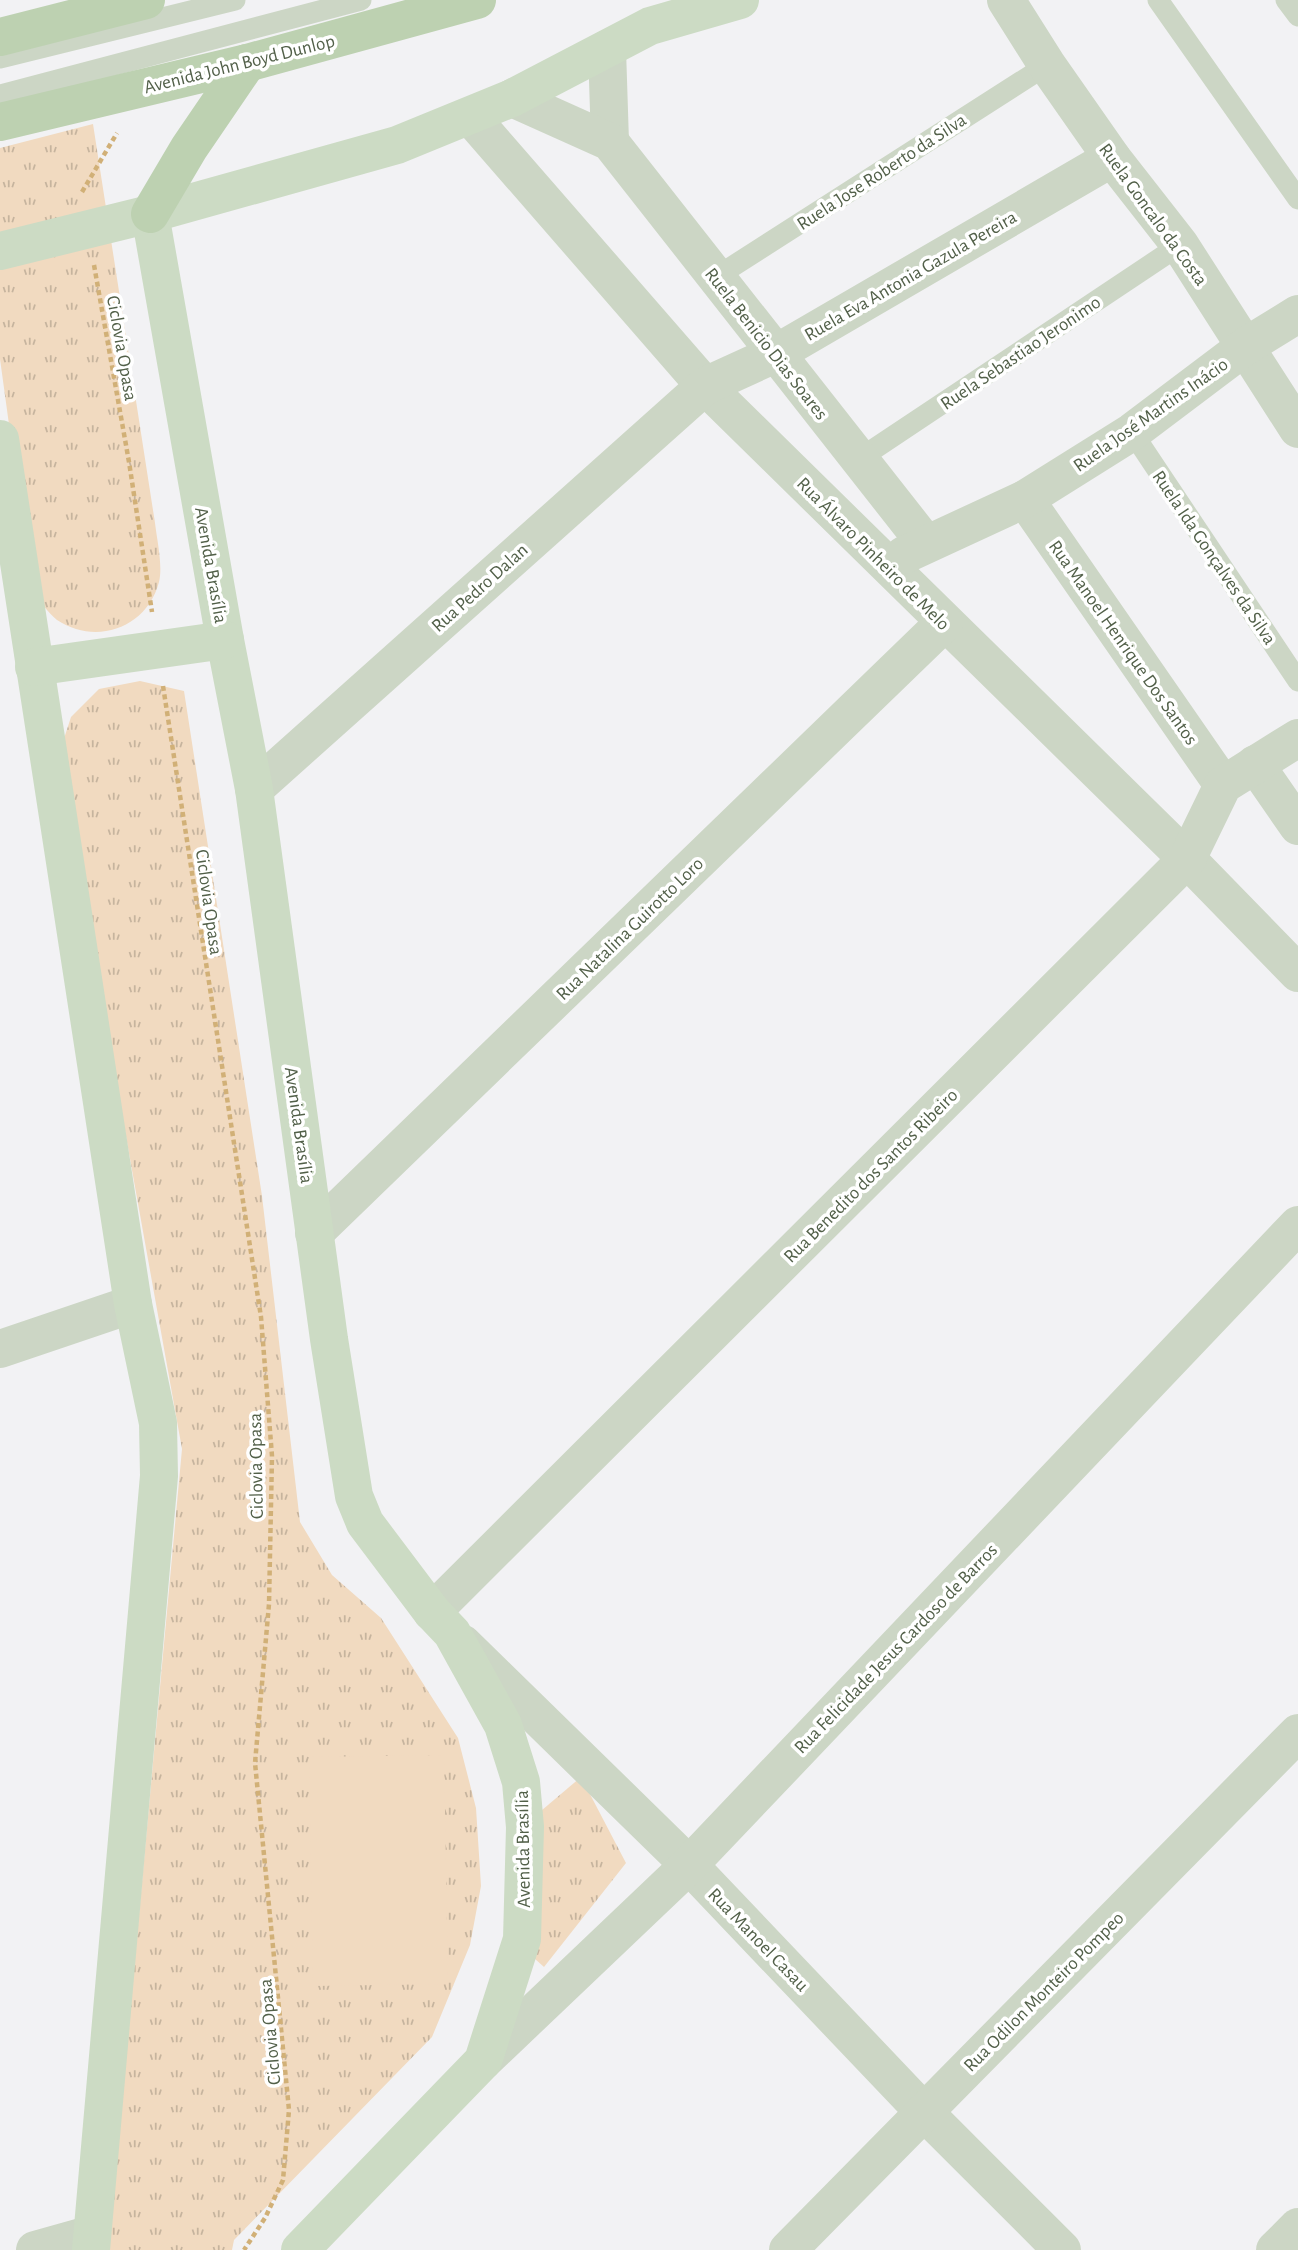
<svg xmlns="http://www.w3.org/2000/svg" width="1298" height="2250" font-family="'Alegreya Sans',sans-serif">
  <defs>
    <pattern id="park-tufts" width="24" height="20" patternUnits="userSpaceOnUse" patternTransform="scale(1.75)"><rect width="24" height="20" fill="#f1dac0"/><path d="M3 7l-1-3M5 7V3M7 7l1-3M15 17l-1-3M17 17v-4M19 17l1-3" fill="none" stroke="#c6b49e"/></pattern>
  </defs>
  <rect width="100%" height="100%" fill="#f2f2f4"/>
  <!-- park -->
  <g fill="url(#park-tufts)">
    <path d="M 93,124 L 155,523 C 157,540 163,566 159,582 C 147,628 96,646 57,620 C 48,613 40,600 32,592 L 0,359 L 0,148 Z"/>
    <polygon points="140,681 184,691 262,1196 300,1522 332,1575 381,1618 458,1738 476,1808 481,1886 470,1945 432,2037 234,2240 232,2250 108,2250 182,1449 58,757 71,717 99,689"/>
    <polygon points="581,1777 626,1863 544,1967 525,1950 535,1816"/>
  </g>
  <!-- garden -->
  <polygon fill="#f1dac0" points="444,1755 448,1984 313,1986 309,1757"/>
  <g fill="none" stroke-linecap="round" stroke-linejoin="round">
    <!-- path -->
    <g stroke="#d1b077" stroke-width="4.5" stroke-dasharray="5 3.5" stroke-linecap="butt">
      <polyline points="82,192 117,133"/>
      <polyline points="94,265 129,462 152,612"/>
      <polyline points="163,686 261,1317 272,1456 269,1604 255,1763 289,2110 283,2180 265,2218 244,2250"/>
    </g>
    <!-- lane -->
    <g stroke="#ccd6c5" stroke-width="21">
      <polyline points="1158,0 1298,199"/>
      <polyline points="1286,0 1298,16"/>
      <polyline points="0,58 235,0"/>
      <polyline points="0,95 361,0"/>
      <polyline points="716,277 1047,65"/>
      <polyline points="1132,432 1298,681"/>
      <polyline points="859,459 1180,245"/>
    </g>
    <!-- street -->
    <g stroke="#ccd6c5" stroke-width="38">
      <polyline points="1006,0 1047,65 1112,158 1180,245 1298,429"/>
      <polyline points="607,49 610,142"/>
      <polyline points="512,98 610,142 926,544"/>
      <polyline points="470,116 705,386 1187,859 1298,973"/>
      <polyline points="1025,499 1223,785"/>
      <polyline points="904,555 1025,499 1132,432 1246,346 1298,314"/>
      <polyline points="1255,764 1298,826"/>
      <polyline points="254,789 705,386 775,354 1112,158"/>
      <polyline points="314,1233 944,623"/>
      <polyline points="0,1349 133,1304"/>
      <polyline points="432,1612 1187,859 1223,785 1298,738"/>
      <polyline points="463,1644 689,1865 924,2112 1062,2250"/>
      <polyline points="483,2061 689,1865 1298,1225"/>
      <polyline points="35,2250 92,2234"/>
      <polyline points="788,2250 1298,1733"/>
      <polyline points="1275,2250 1298,2227"/>
    </g>
    <!-- secondary -->
    <g stroke="#ccdbc4" stroke-width="38">
      <polyline points="150,214 225,640 254,789 329,1339 354,1496 365,1523 432,1612 452,1633 503,1725 521,1782 525,1827 522,1939 483,2061 300,2250"/>
      <polyline points="0,251 150,214 397,145 512,98 650,26 740,0"/>
      <polyline points="0,439 133,1304 158,1423 159,1476 91,2250"/>
      <polyline points="34,667 225,640"/>
    </g>
    <!-- primary -->
    <g stroke="#bdd1b1" stroke-width="38">
      <polyline points="0,37 146,0"/>
      <polyline points="0,122 247,63 477,0"/>
      <polyline points="150,214 189,148 247,63"/>
    </g>
  </g>
  <g text-anchor="middle" stroke-width="7" stroke-linejoin="round" paint-order="stroke">
    <!-- street labels -->
    <g font-size="19" fill="#526049" stroke="#fff">
      <text transform="translate(239 63) rotate(-14)" y="7">Avenida John Boyd Dunlop</text>
      <text transform="translate(881 171) rotate(-33)" y="7">Ruela Jose Roberto da Silva</text>
      <text transform="translate(1154 214) rotate(54)" y="7">Ruela Goncalo da Costa</text>
      <text transform="translate(910 275) rotate(-30)" y="7">Ruela Eva Antonia Gazula Pereira</text>
      <text transform="translate(767 343) rotate(52)" y="7">Ruela Benicio Dias Soares</text>
      <text transform="translate(123 348) rotate(80)" y="7">Ciclovia Opasa</text>
      <text transform="translate(1020 352) rotate(-34)" y="7">Ruela Sebastiao Jeronimo</text>
      <text transform="translate(1150 414) rotate(-35)" y="7">Ruela José Martins Inácio</text>
      <text transform="translate(874 553) rotate(45)" y="7">Rua Álvaro Pinheiro de Melo</text>
      <text transform="translate(1215 557) rotate(56)" y="7">Ruela Ida Gonçalves da Silva</text>
      <text transform="translate(212 565) rotate(80)" y="7">Avenida Brasília</text>
      <text transform="translate(479 587) rotate(-42)" y="7">Rua Pedro Dalan</text>
      <text transform="translate(1124 642) rotate(55)" y="7">Rua Manoel Henrique Dos Santos</text>
      <text transform="translate(210 902) rotate(82)" y="7">Ciclovia Opasa</text>
      <text transform="translate(629 928) rotate(-44)" y="7">Rua Natalina Guirotto Loro</text>
      <text transform="translate(300 1125) rotate(82)" y="7">Avenida Brasília</text>
      <text transform="translate(870 1175) rotate(-45)" y="7">Rua Benedito dos Santos Ribeiro</text>
      <text transform="translate(255 1466) rotate(-91)" y="7">Ciclovia Opasa</text>
      <text transform="translate(895 1648) rotate(-46)" y="7">Rua Felicidade Jesus Cardoso de Barros</text>
      <text transform="translate(522 1849) rotate(-91)" y="7">Avenida Brasília</text>
      <text transform="translate(759 1939) rotate(46)" y="7">Rua Manoel Casau</text>
      <text transform="translate(1043 1991) rotate(-45)" y="7">Rua Odilon Monteiro Pompeo</text>
      <text transform="translate(269 2032) rotate(-95)" y="7">Ciclovia Opasa</text>
    </g>
  </g>
</svg>
